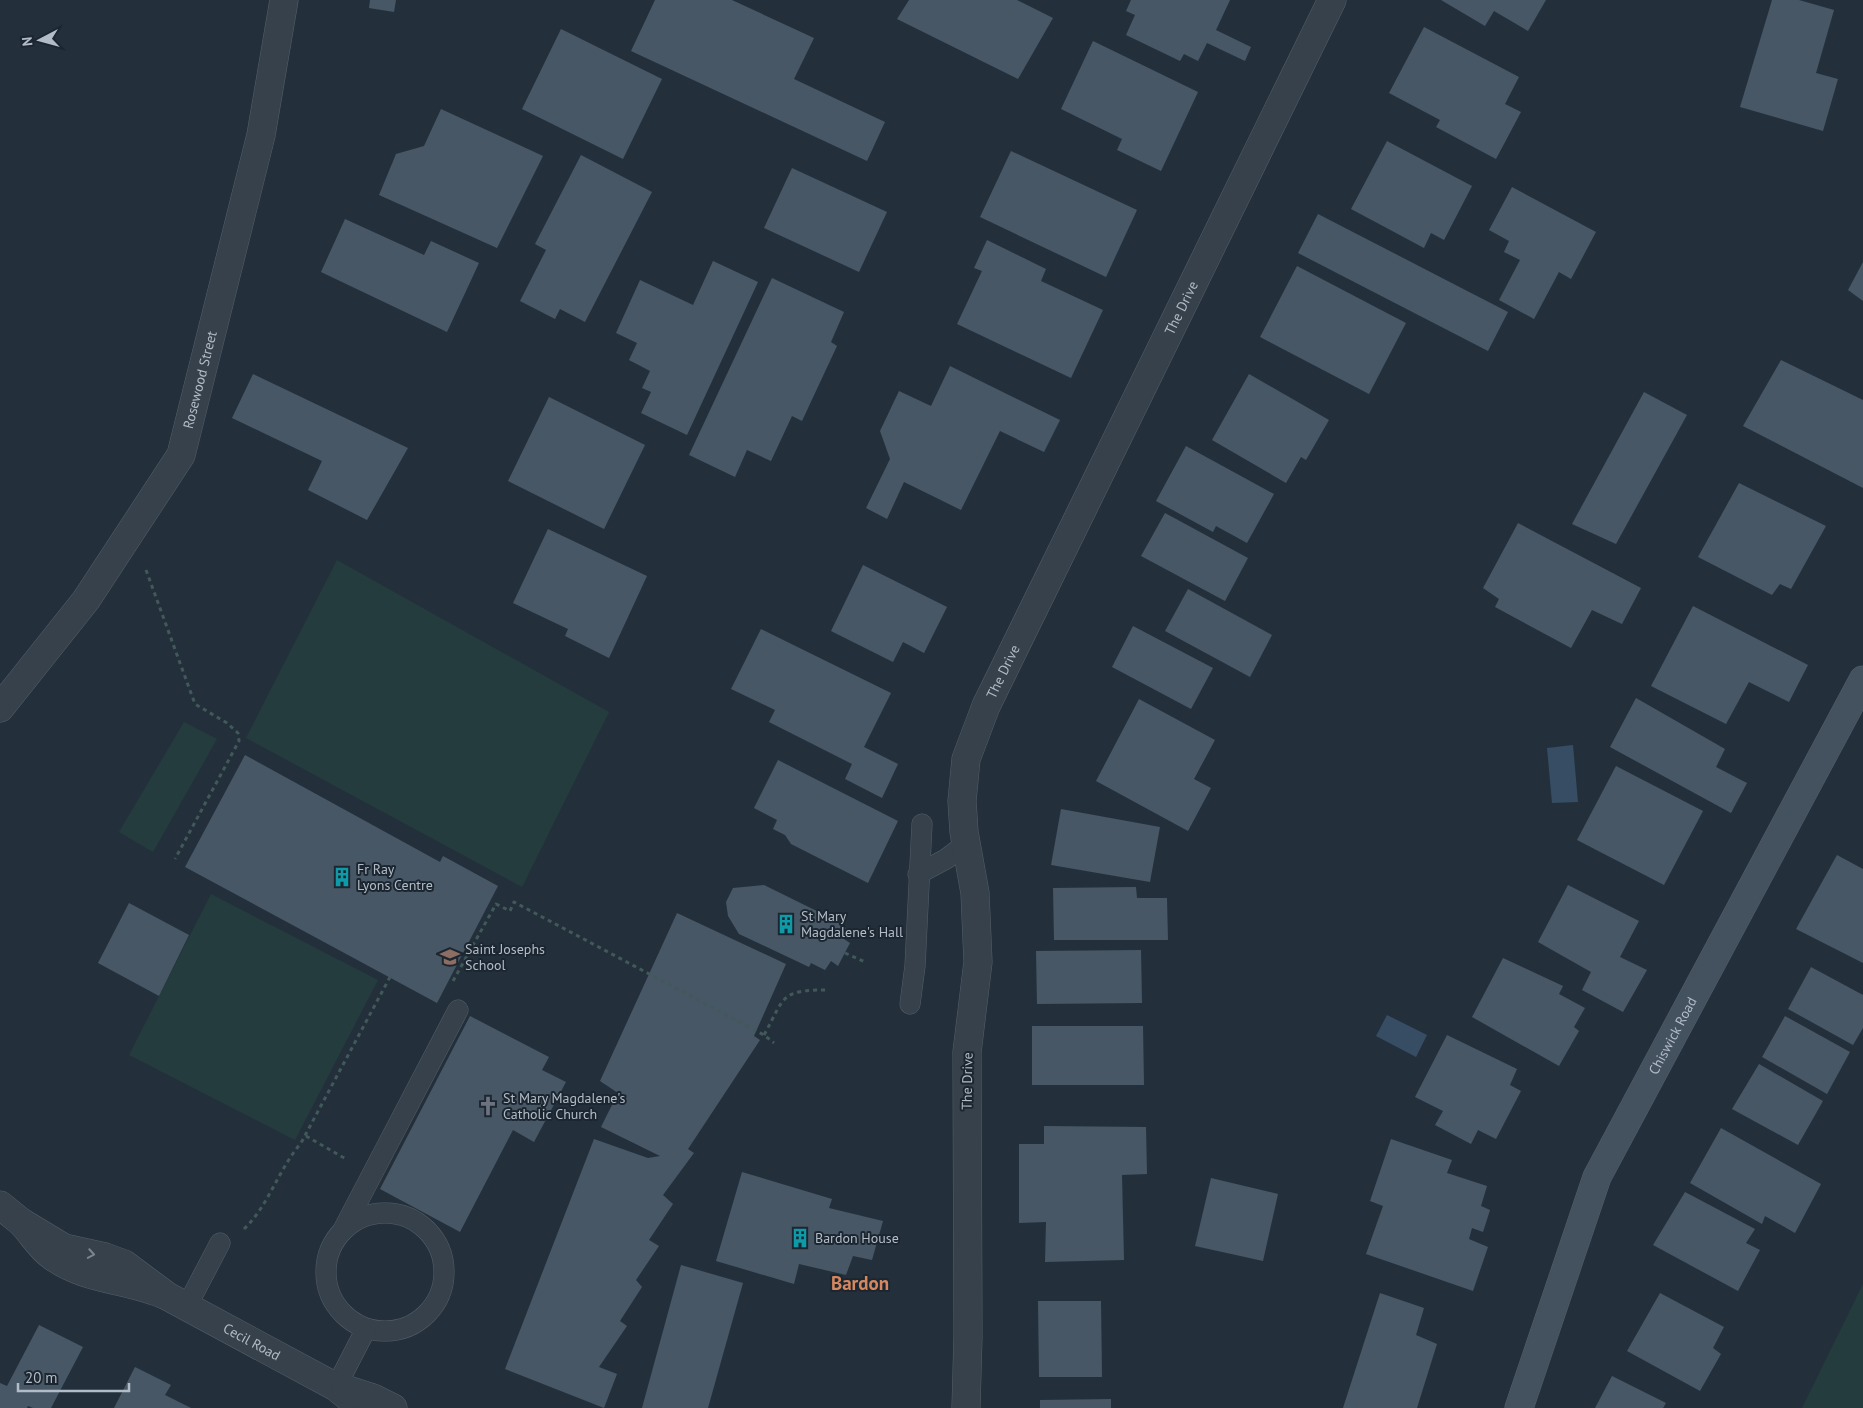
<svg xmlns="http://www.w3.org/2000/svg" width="1863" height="1408" font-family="'PT Sans',sans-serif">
  <rect width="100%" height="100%" fill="#23303c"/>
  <!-- green -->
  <g fill="#243c3d">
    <polygon points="337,560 609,712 522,887 246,738"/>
    <polygon points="184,722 217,739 153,852 119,832"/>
    <polygon points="211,894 378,980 295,1140 129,1055"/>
    <polygon points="1863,1284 1863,1408 1802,1408"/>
  </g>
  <!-- water -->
  <g fill="#364d63">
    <polygon points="1573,745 1578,802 1552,803 1547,748"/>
    <polygon points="1387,1015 1427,1035 1416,1057 1376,1036"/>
  </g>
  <!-- building -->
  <g fill="#485765">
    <polygon points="370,0 396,0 394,12 369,8"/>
    <polygon points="655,0 732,0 814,38 794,79 885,122 867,161 631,51"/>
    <polygon points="909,0 1017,0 1053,18 1018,79 897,19"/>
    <polygon points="1131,0 1230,0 1216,30 1251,47 1245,61 1207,43 1198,61 1184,54 1180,61 1126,35 1135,15 1126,11"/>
    <polygon points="1441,0 1546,0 1528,31 1494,11 1485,26"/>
    <polygon points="1772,0 1799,0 1834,10 1816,73 1838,79 1823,131 1740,107"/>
    <polygon points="1424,27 1519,77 1505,104 1521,112 1496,159 1436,127 1440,120 1389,93"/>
    <polygon points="561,29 662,79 623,159 522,109"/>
    <polygon points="1093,41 1198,92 1161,171 1117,150 1122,139 1061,109"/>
    <polygon points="441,109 543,156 497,248 379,195 396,154 424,146"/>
    <polygon points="1387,141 1472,186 1444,240 1431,233 1424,248 1351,209"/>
    <polygon points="1011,151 1137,210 1106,277 980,217"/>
    <polygon points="581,155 652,192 585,322 560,309 555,319 520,301 546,250 535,244"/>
    <polygon points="792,168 887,212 859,272 764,228"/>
    <polygon points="1512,187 1596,232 1571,279 1559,272 1534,319 1499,300 1520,260 1504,252 1509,241 1489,230"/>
    <polygon points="1318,214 1508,312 1488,351 1298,253"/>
    <polygon points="345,219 424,255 431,241 479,263 447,332 321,272"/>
    <polygon points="987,240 1046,269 1041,281 1103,310 1071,378 957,324 982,271 974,268"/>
    <polygon points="713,261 758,282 687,435 641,413 651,392 642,388 650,371 629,360 637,343 616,333 640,280 693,305"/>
    <polygon points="1863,262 1863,301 1848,290"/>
    <polygon points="1297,266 1406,323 1369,394 1260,337"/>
    <polygon points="772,278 844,312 831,342 837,346 802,421 792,416 771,461 747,450 735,477 689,455"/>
    <polygon points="1781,360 1863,400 1863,488 1743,426"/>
    <polygon points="950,366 1060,420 1044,452 1000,431 961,510 904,482 887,519 866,508 890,459 880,431 899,391 931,406"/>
    <polygon points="253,374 408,448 367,520 308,490 322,461 232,418"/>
    <polygon points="1249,374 1329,420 1306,460 1301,457 1286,483 1212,440"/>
    <polygon points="1644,392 1687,415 1616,544 1572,524"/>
    <polygon points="549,397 645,445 604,529 508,481"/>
    <polygon points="1186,446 1274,494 1247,543 1216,526 1213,532 1156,501"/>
    <polygon points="1739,483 1826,526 1791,589 1780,584 1772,595 1698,557"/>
    <polygon points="1165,513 1248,558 1225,601 1141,556"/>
    <polygon points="1518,523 1641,588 1622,624 1592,610 1571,648 1495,607 1499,599 1483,588"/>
    <polygon points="548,529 647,576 609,658 565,636 568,629 513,603"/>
    <polygon points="863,565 947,607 924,653 903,642 893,662 831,631"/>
    <polygon points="1188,589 1272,635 1250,677 1165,631"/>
    <polygon points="1693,606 1808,665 1789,702 1749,682 1726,724 1651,686"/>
    <polygon points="1133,626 1213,668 1191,709 1112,667"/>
    <polygon points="761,629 891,693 864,747 898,764 882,798 845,779 852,764 769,722 775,710 731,689"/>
    <polygon points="1636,698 1725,749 1716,767 1747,783 1731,813 1610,747"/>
    <polygon points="1139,699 1215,740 1194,779 1211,788 1188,831 1096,781"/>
    <polygon points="245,755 440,862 443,856 498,886 437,1003 185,867"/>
    <polygon points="778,760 898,821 868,883 791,844 785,835 773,829 777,820 754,808"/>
    <polygon points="1616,766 1703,811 1664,885 1577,840"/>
    <polygon points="1061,809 1160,827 1150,882 1051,865"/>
    <polygon points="1837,855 1863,869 1863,963 1796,929"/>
    <polygon points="764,885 833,919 846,928 841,937 850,943 838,966 831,961 825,970 811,963 809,967 739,934 728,916 726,902 733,888"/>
    <polygon points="1568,885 1639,921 1620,957 1647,970 1623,1012 1582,990 1591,972 1538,942"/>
    <polygon points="1136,887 1137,898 1167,898 1168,940 1054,940 1053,888"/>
    <polygon points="129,903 189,935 159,996 98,963"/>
    <polygon points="677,913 786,964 754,1036 760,1040 688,1149 694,1153 663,1195 673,1204 649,1240 659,1246 636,1280 642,1287 620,1321 627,1326 599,1367 617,1374 604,1408 505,1369 594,1139 648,1158 660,1156 601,1127 618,1093 600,1081"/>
    <polygon points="1141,950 1142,1003 1037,1004 1036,951"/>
    <polygon points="1503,958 1563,986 1559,994 1585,1008 1574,1027 1579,1031 1559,1066 1472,1017"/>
    <polygon points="1811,967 1863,995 1863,1028 1853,1045 1788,1009"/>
    <polygon points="470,1016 549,1057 542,1070 566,1082 534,1142 513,1130 460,1232 380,1189"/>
    <polygon points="1785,1016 1850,1052 1827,1094 1762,1057"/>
    <polygon points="1032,1026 1143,1026 1144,1085 1032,1085"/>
    <polygon points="1447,1035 1517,1069 1510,1085 1521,1091 1496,1139 1478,1130 1471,1144 1435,1125 1443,1111 1415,1097"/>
    <polygon points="1759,1064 1823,1101 1798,1145 1732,1109"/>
    <polygon points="1044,1126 1146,1127 1147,1174 1122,1175 1124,1260 1045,1262 1046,1222 1019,1223 1019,1144 1044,1144"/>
    <polygon points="1721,1128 1821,1184 1795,1233 1765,1216 1762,1224 1690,1183"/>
    <polygon points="1391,1139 1452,1160 1447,1173 1487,1186 1481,1206 1490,1210 1483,1232 1472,1228 1469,1239 1488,1247 1473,1291 1366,1254 1383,1206 1370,1201"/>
    <polygon points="742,1172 832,1199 829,1208 883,1221 872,1260 853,1256 846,1275 799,1264 794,1284 716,1261"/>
    <polygon points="1211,1178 1278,1194 1263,1261 1195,1246"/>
    <polygon points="1685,1192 1755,1229 1746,1243 1760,1250 1738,1291 1653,1245"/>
    <polygon points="681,1265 743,1283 708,1408 642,1408"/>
    <polygon points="1380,1293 1424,1308 1416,1335 1437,1344 1417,1408 1343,1408"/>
    <polygon points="1660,1293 1724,1327 1713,1348 1721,1354 1700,1391 1627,1351"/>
    <polygon points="1038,1301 1101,1301 1102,1377 1039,1377"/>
    <polygon points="39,1325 83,1347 51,1408 33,1408 28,1406 27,1408 0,1408 0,1383 7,1386"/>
    <polygon points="135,1367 171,1385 165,1395 191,1408 114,1408"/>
    <polygon points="1612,1376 1666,1403 1663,1408 1595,1408"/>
    <polygon points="1111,1399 1111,1408 1040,1408 1040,1400"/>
  </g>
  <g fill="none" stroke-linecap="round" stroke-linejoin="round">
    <defs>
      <g id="service">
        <polyline points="918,874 946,859 966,844"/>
        <polyline points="910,1004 915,966 922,824"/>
        <circle cx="385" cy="1272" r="59"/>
        <polyline points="344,1228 458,1010"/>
        <polyline points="187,1306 220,1243"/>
        <polyline points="336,1387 366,1329"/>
      </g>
      <g id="minor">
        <path id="s1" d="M 0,708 L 86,600 L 181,455 L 261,135 L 284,0"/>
        <polyline points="0,1205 21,1222"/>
        <path id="s2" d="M 167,1296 L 124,1264 L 105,1257 L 64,1248 L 21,1222 C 32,1233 39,1247 52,1256 C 86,1281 130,1279 167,1296 L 336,1387 L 362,1408"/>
        <polyline points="345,1389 373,1398 393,1408"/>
        <path id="s3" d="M 966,1408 L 968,1336 L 967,1052 L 978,962 L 975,893 L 964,832 L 962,801 L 966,759 L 986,706 L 1332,0"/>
      </g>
      <g id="secondary">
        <path id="s4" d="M 1519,1408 L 1597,1177 L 1863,680"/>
      </g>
    </defs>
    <!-- service casing -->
    <use href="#service" stroke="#555f6a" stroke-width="21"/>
    <!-- minor casing -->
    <use href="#minor" stroke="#555f6a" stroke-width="29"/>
    <!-- secondary casing -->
    <use href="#secondary" stroke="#555f6a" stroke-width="29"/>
    <!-- path -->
    <g stroke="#42595a" stroke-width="3" stroke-dasharray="4 4" stroke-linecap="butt">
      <polyline points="146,570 195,704 227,723 238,733 239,741 175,859"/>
      <polyline points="845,953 865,962"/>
      <polyline points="453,981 496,904 510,911 514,902 764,1035 774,1043"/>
      <path d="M 764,1035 C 785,997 780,990 826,990"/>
      <polyline points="306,1136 346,1159"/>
      <path d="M 244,1229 C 269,1205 278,1170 301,1143 L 390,977"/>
    </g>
    <!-- service -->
    <use href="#service" stroke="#36414c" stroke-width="20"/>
    <!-- minor -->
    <use href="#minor" stroke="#36414c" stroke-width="28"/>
    <!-- secondary -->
    <use href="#secondary" stroke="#44515f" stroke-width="28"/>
  </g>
  <!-- one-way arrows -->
  <defs><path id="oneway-chevron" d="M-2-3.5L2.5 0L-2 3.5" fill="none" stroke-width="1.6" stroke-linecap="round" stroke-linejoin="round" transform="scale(1.25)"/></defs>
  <use stroke="#7a8590" href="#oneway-chevron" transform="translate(91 1254) rotate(10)"/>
  <!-- icons -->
  <defs>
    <symbol id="building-bare" viewBox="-9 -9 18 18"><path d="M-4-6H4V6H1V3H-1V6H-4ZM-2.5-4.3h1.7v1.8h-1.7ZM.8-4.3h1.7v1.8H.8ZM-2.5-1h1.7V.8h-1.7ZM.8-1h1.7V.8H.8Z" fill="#0f9aa8" stroke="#1c2631" stroke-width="2.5" paint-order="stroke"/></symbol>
    <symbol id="school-bare" viewBox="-9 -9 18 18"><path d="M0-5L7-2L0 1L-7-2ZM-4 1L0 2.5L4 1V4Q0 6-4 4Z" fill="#8d6e63" stroke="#1c2631" stroke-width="2.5" paint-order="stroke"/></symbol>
    <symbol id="church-bare" viewBox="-9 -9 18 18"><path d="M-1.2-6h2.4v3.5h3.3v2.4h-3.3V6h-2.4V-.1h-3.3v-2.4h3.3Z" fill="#6b7280" stroke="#1c2631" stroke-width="2.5" paint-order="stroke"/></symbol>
  </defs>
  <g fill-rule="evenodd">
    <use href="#building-bare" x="328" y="863" width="28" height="28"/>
    <use href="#building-bare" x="772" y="910" width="28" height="28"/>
    <use href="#school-bare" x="436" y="943" width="28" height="28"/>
    <use href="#church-bare" x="474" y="1092" width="28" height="28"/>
    <use href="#building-bare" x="786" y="1224" width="28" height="28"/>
  </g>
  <g text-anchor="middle" stroke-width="4" stroke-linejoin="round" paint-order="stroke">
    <!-- street labels -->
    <g font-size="14" fill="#b2bcc8" stroke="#1c2631">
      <text dy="5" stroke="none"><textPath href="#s3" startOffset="1151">The Drive</textPath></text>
      <text dy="5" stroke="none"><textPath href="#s1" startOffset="389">Rosewood Street</textPath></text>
      <text dy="5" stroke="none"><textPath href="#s3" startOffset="746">The Drive</textPath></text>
      <text dy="5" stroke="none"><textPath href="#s4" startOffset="404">Chiswick Road</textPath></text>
      <text transform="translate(967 1081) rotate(-89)" y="5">The Drive</text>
      <text dy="5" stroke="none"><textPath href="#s2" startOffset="431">Cecil Road</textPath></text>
    </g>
    <!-- poi labels -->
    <g font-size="14" fill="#b2bcc8" stroke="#1c2631" text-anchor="start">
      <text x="357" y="874">Fr Ray<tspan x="357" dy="16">Lyons Centre</tspan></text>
      <text x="801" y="921">St Mary<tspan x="801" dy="16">Magdalene's Hall</tspan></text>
      <text x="465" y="954">Saint Josephs<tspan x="465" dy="16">School</tspan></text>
      <text x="503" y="1103">St Mary Magdalene's<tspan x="503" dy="16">Catholic Church</tspan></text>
      <text x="815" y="1243">Bardon House</text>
    </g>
    <!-- district labels -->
    <g font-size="19" font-weight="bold" fill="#d5885f" stroke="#1c2631">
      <text x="860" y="1290">Bardon</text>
    </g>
  </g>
  <!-- north arrow -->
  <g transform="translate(40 40) rotate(264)" stroke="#1c2631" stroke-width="4" paint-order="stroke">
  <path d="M0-4L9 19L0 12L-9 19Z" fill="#b2bcc8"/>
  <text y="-8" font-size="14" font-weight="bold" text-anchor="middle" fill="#b2bcc8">N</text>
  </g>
  <!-- scale -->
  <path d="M18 1383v8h111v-8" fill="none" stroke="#b2bcc8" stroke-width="2.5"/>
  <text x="25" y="1383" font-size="15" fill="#b2bcc8" stroke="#1c2631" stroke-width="4" paint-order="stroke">20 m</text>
</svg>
